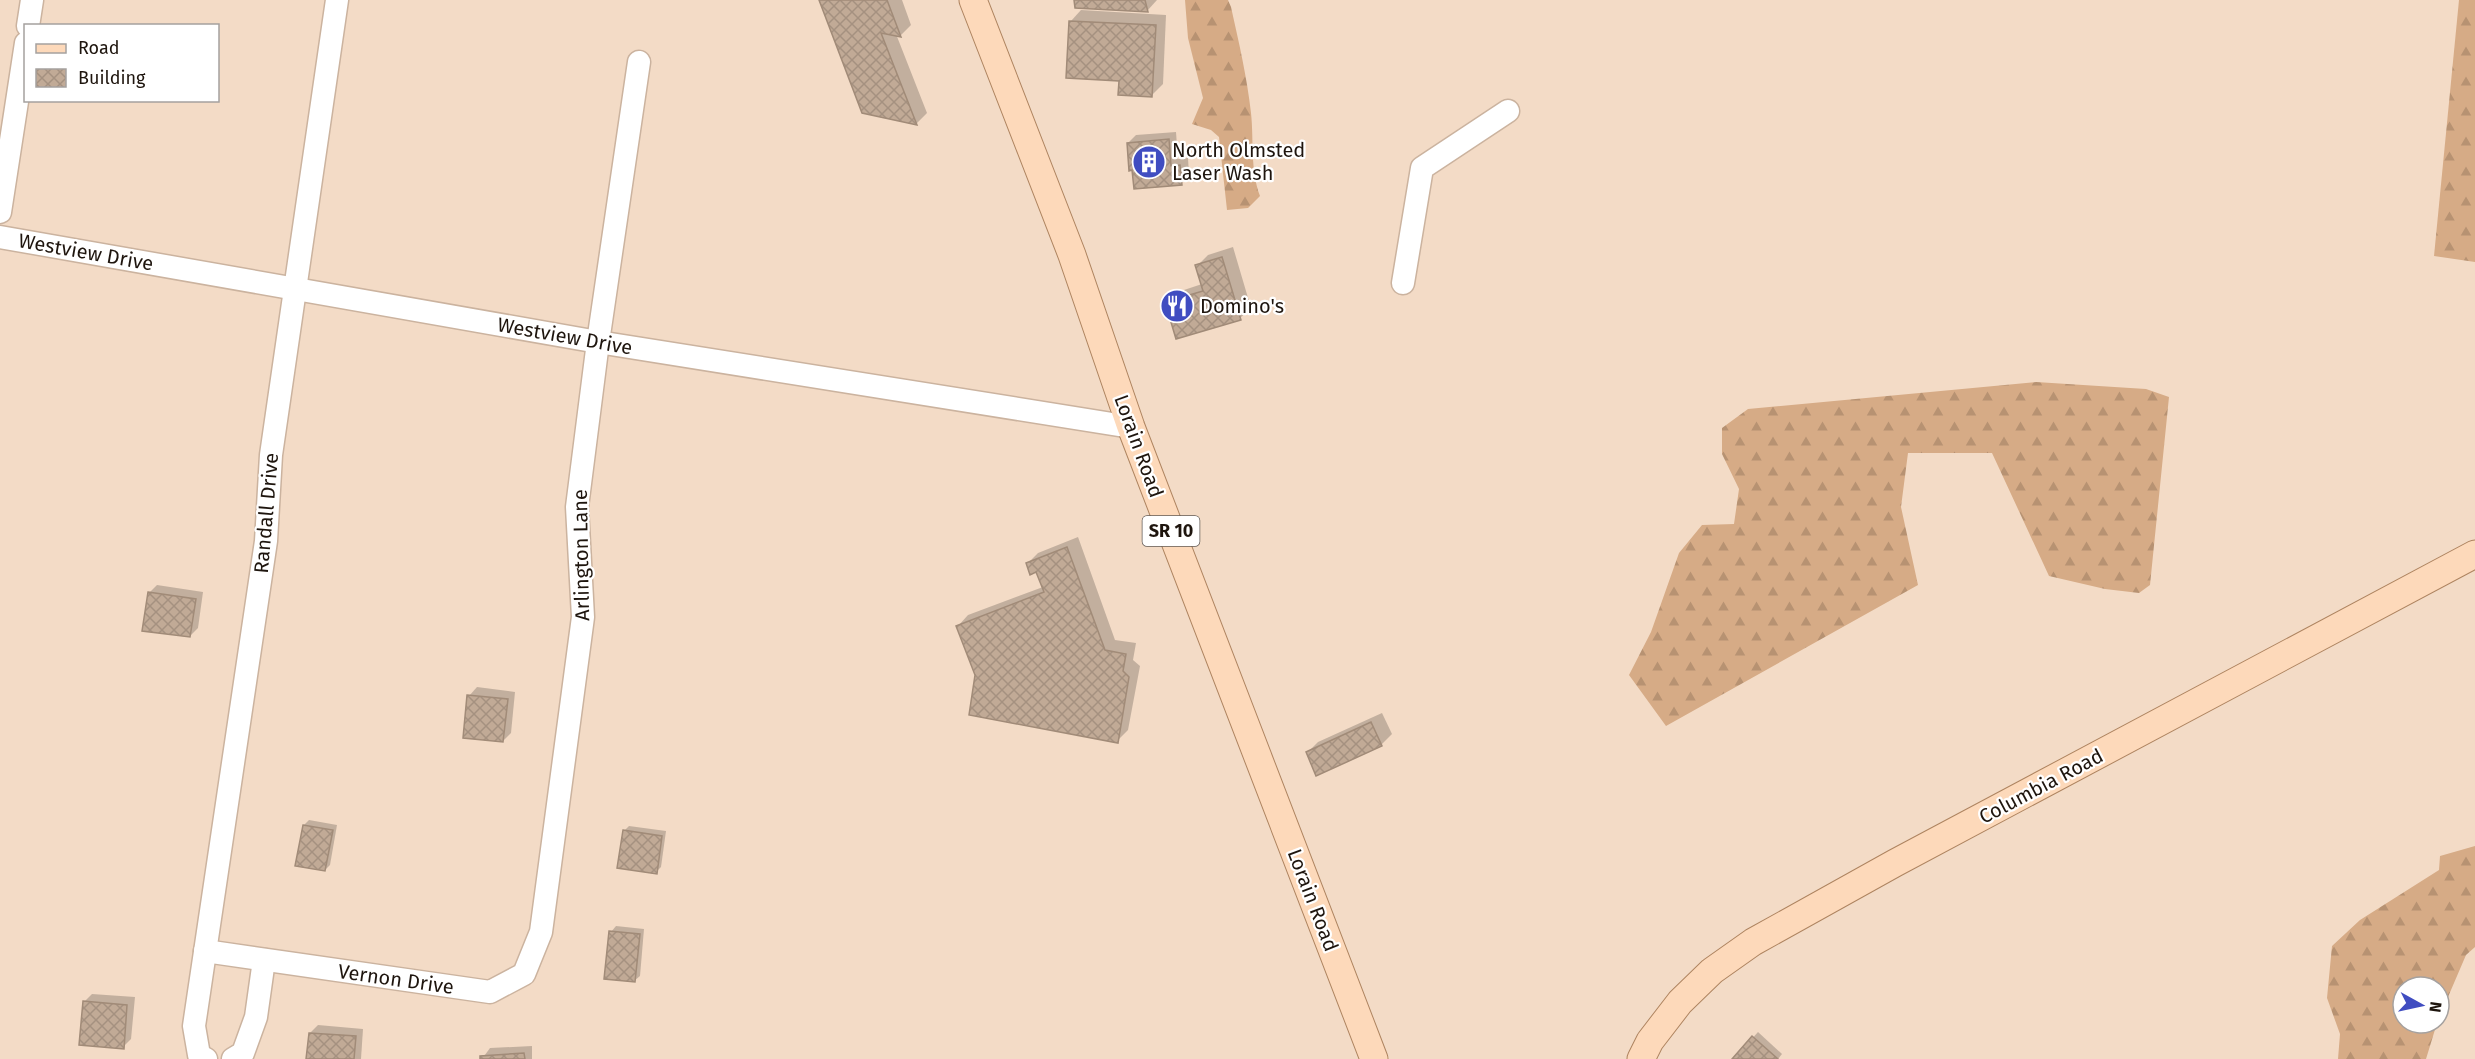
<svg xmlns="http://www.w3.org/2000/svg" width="2475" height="1059" font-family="'Fira Sans',sans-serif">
  <defs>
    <pattern id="forest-firs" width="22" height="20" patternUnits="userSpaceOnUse" patternTransform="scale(1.5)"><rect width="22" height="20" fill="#d6ab86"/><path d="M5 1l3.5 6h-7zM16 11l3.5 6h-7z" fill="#b79272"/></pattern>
    <pattern id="building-cross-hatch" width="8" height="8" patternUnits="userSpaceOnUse" patternTransform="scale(1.5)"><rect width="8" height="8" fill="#c1aa96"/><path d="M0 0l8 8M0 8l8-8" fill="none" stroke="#a59180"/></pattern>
  </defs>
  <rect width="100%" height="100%" fill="#f3dbc6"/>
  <!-- forest -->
  <g fill="url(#forest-firs)">
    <path d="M 1185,0 L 1228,0 L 1231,7 C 1239,43 1247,77 1251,113 C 1254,141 1250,169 1260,196 L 1248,208 L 1227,210 L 1219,137 L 1211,130 L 1192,124 L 1203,98 L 1188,38 Z"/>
    <polygon points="2459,0 2475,0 2475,262 2434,256"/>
    <polygon points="2036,382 2146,389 2169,397 2150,585 2139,593 2105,589 2049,576 1992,453 1908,453 1901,507 1918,585 1666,726 1629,675 1651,632 1679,553 1702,525 1734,524 1739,489 1722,454 1722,428 1748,409"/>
    <polygon points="2475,846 2475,947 2466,955 2439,1018 2439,987 2403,987 2403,1023 2437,1023 2426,1059 2338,1059 2340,1034 2327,998 2332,946 2360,920 2439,870 2440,856"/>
  </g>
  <!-- shadow -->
  <g fill="#0003">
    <polygon points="821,0 902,0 911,25 901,35 896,34 927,113 917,123 863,112"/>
    <polygon points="1075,0 1157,0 1147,11"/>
    <polygon points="1081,10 1166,15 1163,84 1152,95 1120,79 1071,21"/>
    <polygon points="1176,132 1178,159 1188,158 1189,175 1181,183 1128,143 1136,135"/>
    <polygon points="1233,247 1251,308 1240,318 1167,303 1178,292 1202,284 1197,266 1208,255"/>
    <polygon points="1078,537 1115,640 1136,643 1133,660 1140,666 1128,730 1117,741 977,675 958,626 968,615 1043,587 1037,570 1028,563 1038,553"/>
    <polygon points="157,585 203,592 198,628 190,636 149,593"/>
    <polygon points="477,687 515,692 511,733 503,741 469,696"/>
    <polygon points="1382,713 1392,734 1381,745 1307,753 1318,742"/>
    <polygon points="309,820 337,825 330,865 325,870 304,825"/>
    <polygon points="629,826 666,831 661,867 656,872 624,831"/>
    <polygon points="616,926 644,929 640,976 634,981 611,932"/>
    <polygon points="92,994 135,997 131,1039 123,1047 84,1002"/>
    <polygon points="318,1025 363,1029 361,1059 308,1059 310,1033"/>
    <polygon points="1758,1032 1782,1054 1778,1059 1734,1059"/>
    <polygon points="532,1046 532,1059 482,1059 490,1048"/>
  </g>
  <!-- building -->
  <g fill="url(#building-cross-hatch)" stroke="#a18b78" stroke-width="1.5">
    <polygon points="819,0 887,0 901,37 881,33 917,125 862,113"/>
    <polygon points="1074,0 1145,0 1148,12 1075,8"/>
    <polygon points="1069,21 1156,25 1152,97 1118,95 1119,81 1066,78"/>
    <polygon points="1169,139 1171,166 1180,165 1182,185 1134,189 1132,170 1129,171 1127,143"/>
    <polygon points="1222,257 1241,320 1176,339 1165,302 1203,291 1195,265"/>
    <polygon points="1067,547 1105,650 1126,654 1123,671 1129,677 1118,743 969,715 975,675 956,626 1044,592 1036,572 1030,575 1026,563"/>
    <polygon points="148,592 196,599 190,637 142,631"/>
    <polygon points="467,695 508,699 503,742 463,738"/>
    <polygon points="1371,722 1382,746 1316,776 1306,752"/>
    <polygon points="303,825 333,830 325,871 295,866"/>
    <polygon points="623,830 662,836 657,874 617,868"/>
    <polygon points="609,931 640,934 635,982 604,979"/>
    <polygon points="83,1001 127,1005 124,1049 79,1045"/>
    <polygon points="309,1033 356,1036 354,1059 306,1059"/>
    <polygon points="1752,1036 1778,1059 1732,1059"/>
    <polygon points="524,1053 525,1059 480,1059 480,1056"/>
  </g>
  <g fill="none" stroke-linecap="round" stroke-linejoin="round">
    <defs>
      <g id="minor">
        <polyline points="28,26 32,0"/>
        <polyline points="0,212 26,43"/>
        <polyline points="0,237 598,342 1131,427"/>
        <polyline points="1403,283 1422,168 1508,111"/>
        <polyline points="205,951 490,992 524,974 541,932 583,617 577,507 598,342 639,62"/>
        <polyline points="206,1059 199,1055 194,1026 266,541 271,455 337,0"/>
        <polyline points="233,1059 243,1053 256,1017 264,960"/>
      </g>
      <g id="major">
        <polyline points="973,0 1072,255 1131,427 1374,1059"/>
        <polyline points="1641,1059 1650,1041 1680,1002 1712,971 1753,942 1895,863 2475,554"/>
      </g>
    </defs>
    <!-- minor casing -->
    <use href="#minor" stroke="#cbb39f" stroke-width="25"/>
    <!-- major casing -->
    <use href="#major" stroke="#ae8460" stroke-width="29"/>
    <!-- minor -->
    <use href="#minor" stroke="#fff" stroke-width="22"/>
    <!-- major -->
    <use href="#major" stroke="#fdd9ba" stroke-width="27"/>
  </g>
  <!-- icons -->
  <defs>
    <symbol id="building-disc" viewBox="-11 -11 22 22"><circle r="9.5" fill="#404dc1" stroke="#fff"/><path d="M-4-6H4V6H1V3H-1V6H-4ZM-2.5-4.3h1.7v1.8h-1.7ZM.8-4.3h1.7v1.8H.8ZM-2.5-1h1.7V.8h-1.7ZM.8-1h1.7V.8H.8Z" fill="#fff"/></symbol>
    <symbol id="restaurant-disc" viewBox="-11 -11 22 22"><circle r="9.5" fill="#404dc1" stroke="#fff"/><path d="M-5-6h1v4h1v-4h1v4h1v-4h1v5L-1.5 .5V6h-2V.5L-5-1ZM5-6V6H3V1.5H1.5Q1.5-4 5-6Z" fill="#fff"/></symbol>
  </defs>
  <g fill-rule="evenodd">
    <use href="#building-disc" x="1130" y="143" width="38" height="38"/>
    <use href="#restaurant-disc" x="1158" y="287" width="38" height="38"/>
  </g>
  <g text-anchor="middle" stroke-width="4.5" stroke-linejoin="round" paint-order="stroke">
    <!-- shield labels -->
    <rect fill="#fff" stroke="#625b56" stroke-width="1.5" x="1142.5" y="516" width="57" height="30" rx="4.5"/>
    <g font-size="18" font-weight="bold" fill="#1e150e">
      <text x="1171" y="537">SR 10</text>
    </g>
    <!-- poi labels -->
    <g font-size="20" fill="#1e150e" stroke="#fff" text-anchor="start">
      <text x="1172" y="157">North Olmsted<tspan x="1172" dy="23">Laser Wash</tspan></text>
      <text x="1200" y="313">Domino's</text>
    </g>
    <!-- street labels -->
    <g font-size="20" fill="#1e150e" stroke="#fff">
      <text transform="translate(86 252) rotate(10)" y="7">Westview Drive</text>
      <text transform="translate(565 336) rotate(10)" y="7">Westview Drive</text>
      <text transform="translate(1139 446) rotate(70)" y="7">Lorain Road</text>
      <text transform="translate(266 513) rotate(-85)" y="7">Randall Drive</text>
      <text transform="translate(581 555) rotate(-91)" y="7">Arlington Lane</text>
      <text transform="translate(2041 786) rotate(-28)" y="7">Columbia Road</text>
      <text transform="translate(1313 900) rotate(69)" y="7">Lorain Road</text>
      <text transform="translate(396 979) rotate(8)" y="7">Vernon Drive</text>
    </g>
  </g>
  <!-- legend -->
  <rect x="24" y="24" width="195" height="78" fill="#ffffff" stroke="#a5a19f" stroke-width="1.5"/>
  <rect x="36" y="44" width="30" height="9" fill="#fdd9ba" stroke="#a5a19f" stroke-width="1.5"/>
  <text x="78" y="54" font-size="18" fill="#1e150e">Road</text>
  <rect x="36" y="69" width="30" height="18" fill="url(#building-cross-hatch)" stroke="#a5a19f" stroke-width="1.5"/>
  <text x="78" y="84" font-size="18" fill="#1e150e">Building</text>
  <!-- north arrow -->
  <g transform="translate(2421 1005) rotate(98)"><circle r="28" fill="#ffffff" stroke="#a5a19f" stroke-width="1.5"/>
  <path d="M0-4.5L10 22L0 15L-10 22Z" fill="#404dc1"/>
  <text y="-9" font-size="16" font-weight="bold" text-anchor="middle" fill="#1e150e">N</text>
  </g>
</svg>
